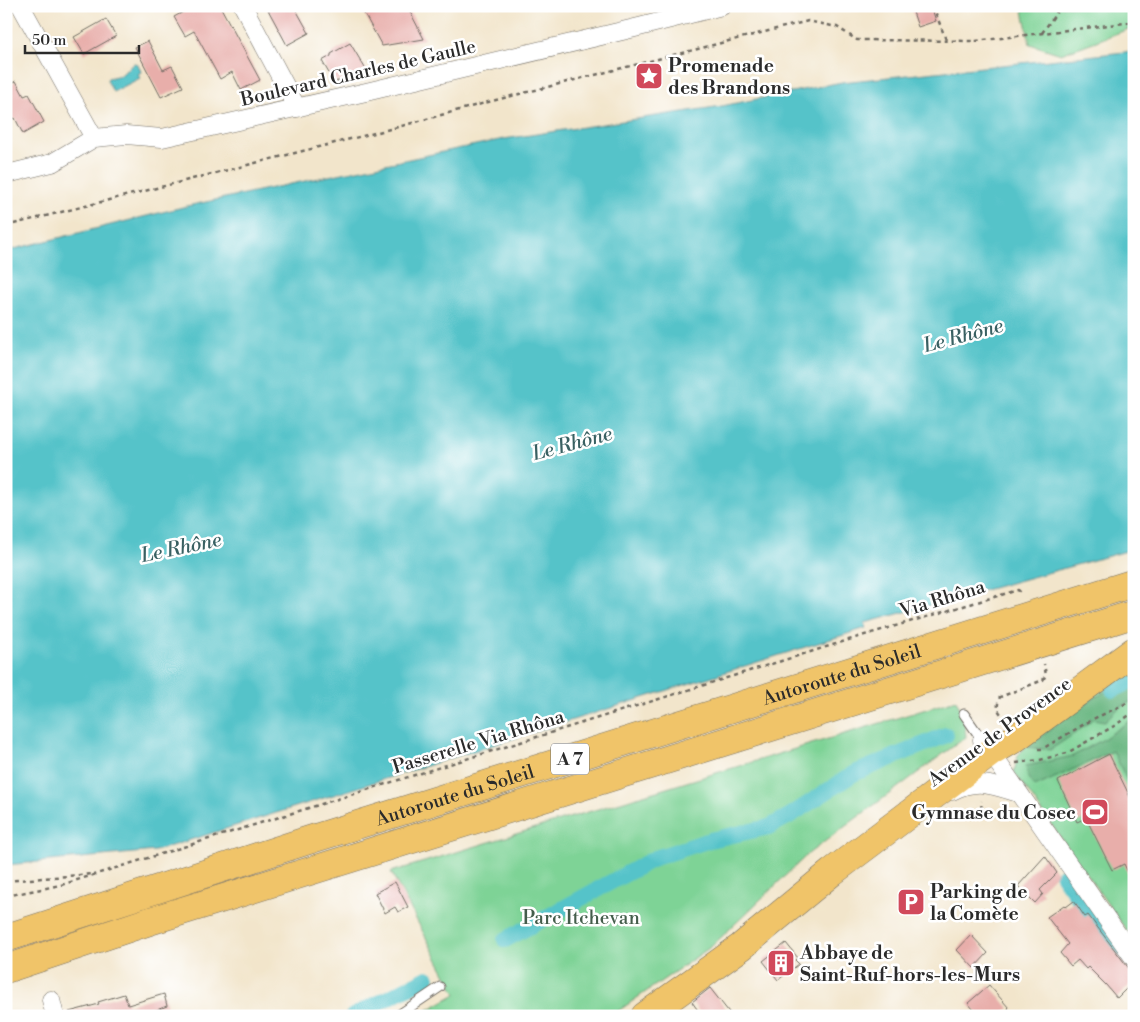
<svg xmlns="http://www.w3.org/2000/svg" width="1140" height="1022" font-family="'Libre Bodoni',serif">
  <rect width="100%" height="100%" fill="#fff"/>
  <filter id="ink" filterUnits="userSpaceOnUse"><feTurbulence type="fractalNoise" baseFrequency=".02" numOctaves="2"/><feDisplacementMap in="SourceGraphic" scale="10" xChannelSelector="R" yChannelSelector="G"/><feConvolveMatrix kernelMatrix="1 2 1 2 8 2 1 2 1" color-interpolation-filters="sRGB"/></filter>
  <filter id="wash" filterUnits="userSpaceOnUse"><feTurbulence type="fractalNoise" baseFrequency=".0096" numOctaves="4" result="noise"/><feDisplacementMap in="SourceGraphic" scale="20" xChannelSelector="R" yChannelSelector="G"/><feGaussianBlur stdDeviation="1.12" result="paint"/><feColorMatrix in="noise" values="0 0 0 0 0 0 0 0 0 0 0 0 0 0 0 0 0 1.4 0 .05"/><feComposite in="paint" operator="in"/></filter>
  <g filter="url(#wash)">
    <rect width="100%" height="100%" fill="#f2e5cb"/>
    <!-- green -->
    <g fill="#7ed396" stroke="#547f60">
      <polygon points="1022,6 1134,6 1134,27 1061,54 1030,44"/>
      <polygon points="1134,676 1134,941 1014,772 1018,755 1030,742 1085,698"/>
      <polygon points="956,700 964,717 966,737 808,854 712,946 611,1016 417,1016 456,994 391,872"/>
    </g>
    <!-- forest -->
    <g fill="#66b57f" stroke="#487055">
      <path d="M 1134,678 L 1134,701 C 1123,703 1113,713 1105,721 L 1093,719 L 1077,732 L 1050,750 L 1028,747 L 1076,709 L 1103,693 Z"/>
      <polygon points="1134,718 1134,795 1113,751 1035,787 1028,778 1026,766 1073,756 1102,740"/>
    </g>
    <!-- water -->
    <g fill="#54c3c9" stroke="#40777a">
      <polygon points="1134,51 1134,549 865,623 866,628 155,851 6,865 6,251 187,206 504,139 722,106 842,82"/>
      <polygon points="134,63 138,64 141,72 138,74 140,78 113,92 107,80 108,78 121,75"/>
    </g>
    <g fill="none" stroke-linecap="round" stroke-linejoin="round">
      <!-- canal -->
      <g stroke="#54c3c9" stroke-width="16">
        <polyline points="1113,690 1134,680"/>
        <polyline points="1063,876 1134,976"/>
        <polyline points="505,940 655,858 710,840 769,827 791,815 853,774 946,735"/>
        <polyline points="353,1016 427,978"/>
      </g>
    </g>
    <g id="blocks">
      <!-- building -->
      <g fill="#e8aeaa">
        <polygon points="194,6 220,6 260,80 241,90 232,72 220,79 194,31 185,36 174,17"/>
        <polygon points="266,6 294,6 309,33 287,45"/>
        <polygon points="360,6 407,6 424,39 382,46"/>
        <polygon points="911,6 931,6 936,21 918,27"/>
        <polygon points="106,19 116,36 84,54 74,37"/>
        <polygon points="148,41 163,70 172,66 183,87 161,97 135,47"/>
        <polygon points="350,43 368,73 334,82 322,61 331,56 331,54"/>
        <polygon points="16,81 24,96 29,94 44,122 23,134 15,118 12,119 6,109 6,86"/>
        <polygon points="1109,754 1134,805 1134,885 1124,864 1112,870 1086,818 1077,822 1058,781"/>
        <polygon points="1045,856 1057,873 1040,890 1043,894 1035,903 1018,886"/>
        <polygon points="395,882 408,907 398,912 395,907 385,913 375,893"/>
        <polygon points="1074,901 1085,917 1088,915 1134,975 1130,979 1133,982 1117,998 1106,985 1088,967 1086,969 1078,960 1071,966 1060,953 1068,944 1047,917 1064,905 1066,907"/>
        <polygon points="971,935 988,953 974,968 957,950"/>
        <polygon points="786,943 798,958 795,960 799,964 778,980 763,961"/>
        <polygon points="989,985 1009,1008 1001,1016 979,1016 968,1003"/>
        <polygon points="710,988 732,1016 702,1016 692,1002"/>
        <polygon points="124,994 128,1005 164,994 167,1006 141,1016 70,1016 69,1012 99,1004 98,1002"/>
      </g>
    </g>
  </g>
  <g filter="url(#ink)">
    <use href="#blocks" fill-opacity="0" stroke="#716c63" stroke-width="1"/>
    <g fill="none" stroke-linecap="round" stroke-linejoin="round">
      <defs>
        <g id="service">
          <polyline points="964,714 982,740"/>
          <polyline points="397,1016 440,987"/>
        </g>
        <g id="minor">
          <polyline points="21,6 94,138"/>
          <polyline points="243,6 297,108"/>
          <polyline points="6,175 11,173 52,163 94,138 126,135 162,138 366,92 639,27 722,6"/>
          <polyline points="982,740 1134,958"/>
          <path d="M 952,791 C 977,778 993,785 1018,793"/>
          <polyline points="51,1000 55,1016"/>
        </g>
        <polyline id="primary" points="645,1016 741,947 832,872 990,753 1014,739 1134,651"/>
        <g id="motorway">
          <path id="s1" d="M 6,938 L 312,839 L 1134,583"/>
          <polyline points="6,969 150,921 1134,614"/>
        </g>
      </defs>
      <!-- service casing -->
      <use href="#service" stroke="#716c63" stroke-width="11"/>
      <!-- minor casing -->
      <use href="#minor" stroke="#716c63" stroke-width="19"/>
      <!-- primary casing -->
      <use href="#primary" stroke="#716c63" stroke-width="29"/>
      <!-- motorway casing -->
      <use href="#motorway" stroke="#716c63" stroke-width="29"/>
      <!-- path -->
      <g stroke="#716c63" stroke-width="2.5" stroke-dasharray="4 4" stroke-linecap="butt">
        <polyline points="933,6 946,40"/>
        <polyline points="1042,33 1061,6"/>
        <polyline points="6,226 394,128 492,101 808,21 837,27 857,40 976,41 1134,22"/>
        <path d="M 1006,720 C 999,712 995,709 1000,697 L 1043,680 L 1046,675 L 1044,664"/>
        <polyline points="1038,749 1042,749 1093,719 1121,706 1134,699"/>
        <polyline points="1016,763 1040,760 1067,753 1114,726 1134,712"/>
        <polyline points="981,809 982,801"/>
        <polyline points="6,881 92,874"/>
        <polyline points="6,896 61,885 868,634 1018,590 1022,593"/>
      </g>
      <!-- service -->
      <use href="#service" stroke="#fff" stroke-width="9"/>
      <!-- minor -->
      <use href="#minor" stroke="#fff" stroke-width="18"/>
      <!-- primary -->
      <use href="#primary" stroke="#f0c469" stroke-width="28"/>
      <!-- motorway -->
      <use href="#motorway" stroke="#f0c469" stroke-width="28"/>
    </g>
  </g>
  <!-- icons -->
  <defs>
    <symbol id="sight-square" viewBox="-11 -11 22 22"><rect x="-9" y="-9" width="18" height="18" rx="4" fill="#d1495b" stroke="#fff"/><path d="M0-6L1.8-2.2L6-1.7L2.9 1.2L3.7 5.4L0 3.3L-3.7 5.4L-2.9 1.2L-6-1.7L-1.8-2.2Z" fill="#fff"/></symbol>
    <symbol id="stadium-square" viewBox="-11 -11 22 22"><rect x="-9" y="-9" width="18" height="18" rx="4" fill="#d1495b" stroke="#fff"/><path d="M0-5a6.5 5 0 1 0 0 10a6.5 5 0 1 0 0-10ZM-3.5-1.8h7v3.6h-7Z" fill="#fff"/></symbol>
    <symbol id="parking-square" viewBox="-11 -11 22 22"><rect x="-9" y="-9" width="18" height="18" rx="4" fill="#d1495b" stroke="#fff"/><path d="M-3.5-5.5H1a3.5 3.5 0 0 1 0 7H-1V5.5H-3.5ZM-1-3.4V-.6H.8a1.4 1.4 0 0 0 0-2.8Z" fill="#fff"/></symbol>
    <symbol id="building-square" viewBox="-11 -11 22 22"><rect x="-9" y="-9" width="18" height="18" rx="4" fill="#d1495b" stroke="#fff"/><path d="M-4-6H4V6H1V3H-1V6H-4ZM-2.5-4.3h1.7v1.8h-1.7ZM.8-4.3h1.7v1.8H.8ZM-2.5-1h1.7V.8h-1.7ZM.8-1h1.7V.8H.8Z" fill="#fff"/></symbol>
  </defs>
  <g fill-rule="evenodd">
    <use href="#sight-square" x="633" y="60" width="32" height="32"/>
    <use href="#stadium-square" x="1079" y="796" width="32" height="32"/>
    <use href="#parking-square" x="895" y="886" width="32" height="32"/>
    <use href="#building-square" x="765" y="947" width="32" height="32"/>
  </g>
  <g text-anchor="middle" stroke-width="5" stroke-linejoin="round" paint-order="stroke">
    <!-- shield labels -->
    <rect fill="#fff" stroke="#6b6b6b" stroke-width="1" x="551" y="743.5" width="38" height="31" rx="4"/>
    <g font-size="18" font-weight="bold" fill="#2b2b2b">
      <text x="570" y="765">A 7</text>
    </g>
    <!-- poi labels -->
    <g font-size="19" font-weight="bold" fill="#2b2b2b" stroke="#fff" text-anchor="start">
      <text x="668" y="72">Promenade<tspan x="668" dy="22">des Brandons</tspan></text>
      <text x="1076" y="819" text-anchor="end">Gymnase du Cosec</text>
      <text x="930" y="898">Parking de<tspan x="930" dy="22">la Comète</tspan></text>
      <text x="800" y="959">Abbaye de<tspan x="800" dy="22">Saint-Ruf-hors-les-Murs</tspan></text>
    </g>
    <!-- street labels -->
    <g font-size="19" fill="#2b2b2b" stroke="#fff">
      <text transform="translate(358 72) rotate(-13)" y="7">Boulevard Charles de Gaulle</text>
      <text transform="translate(942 598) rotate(-17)" y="7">Via Rhôna</text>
      <text dy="7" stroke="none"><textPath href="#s1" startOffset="876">Autoroute du Soleil</textPath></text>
      <text transform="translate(999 731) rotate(-36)" y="7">Avenue de Provence</text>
      <text transform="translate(478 741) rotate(-17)" y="7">Passerelle Via Rhôna</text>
      <text dy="7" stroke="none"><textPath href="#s1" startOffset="471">Autoroute du Soleil</textPath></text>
    </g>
    <!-- park labels -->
    <g font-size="19" fill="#445d4b" stroke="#fff">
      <text x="581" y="924">Parc Itchevan</text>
    </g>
    <!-- water labels -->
    <g font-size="20" font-style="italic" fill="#396062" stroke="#fff">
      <text transform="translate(963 335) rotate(-15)" y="7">Le Rhône</text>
      <text transform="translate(572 443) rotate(-15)" y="7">Le Rhône</text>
      <text transform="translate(181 547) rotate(-12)" y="7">Le Rhône</text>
    </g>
  </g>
  <!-- margin -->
  <rect width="1140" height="1022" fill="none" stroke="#fff" stroke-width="25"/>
  <!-- scale -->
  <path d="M25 45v8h114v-8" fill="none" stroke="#2b2b2b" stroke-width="2.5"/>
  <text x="32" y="45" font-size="15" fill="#2b2b2b" stroke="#ffffff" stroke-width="4" paint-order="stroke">50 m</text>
</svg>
